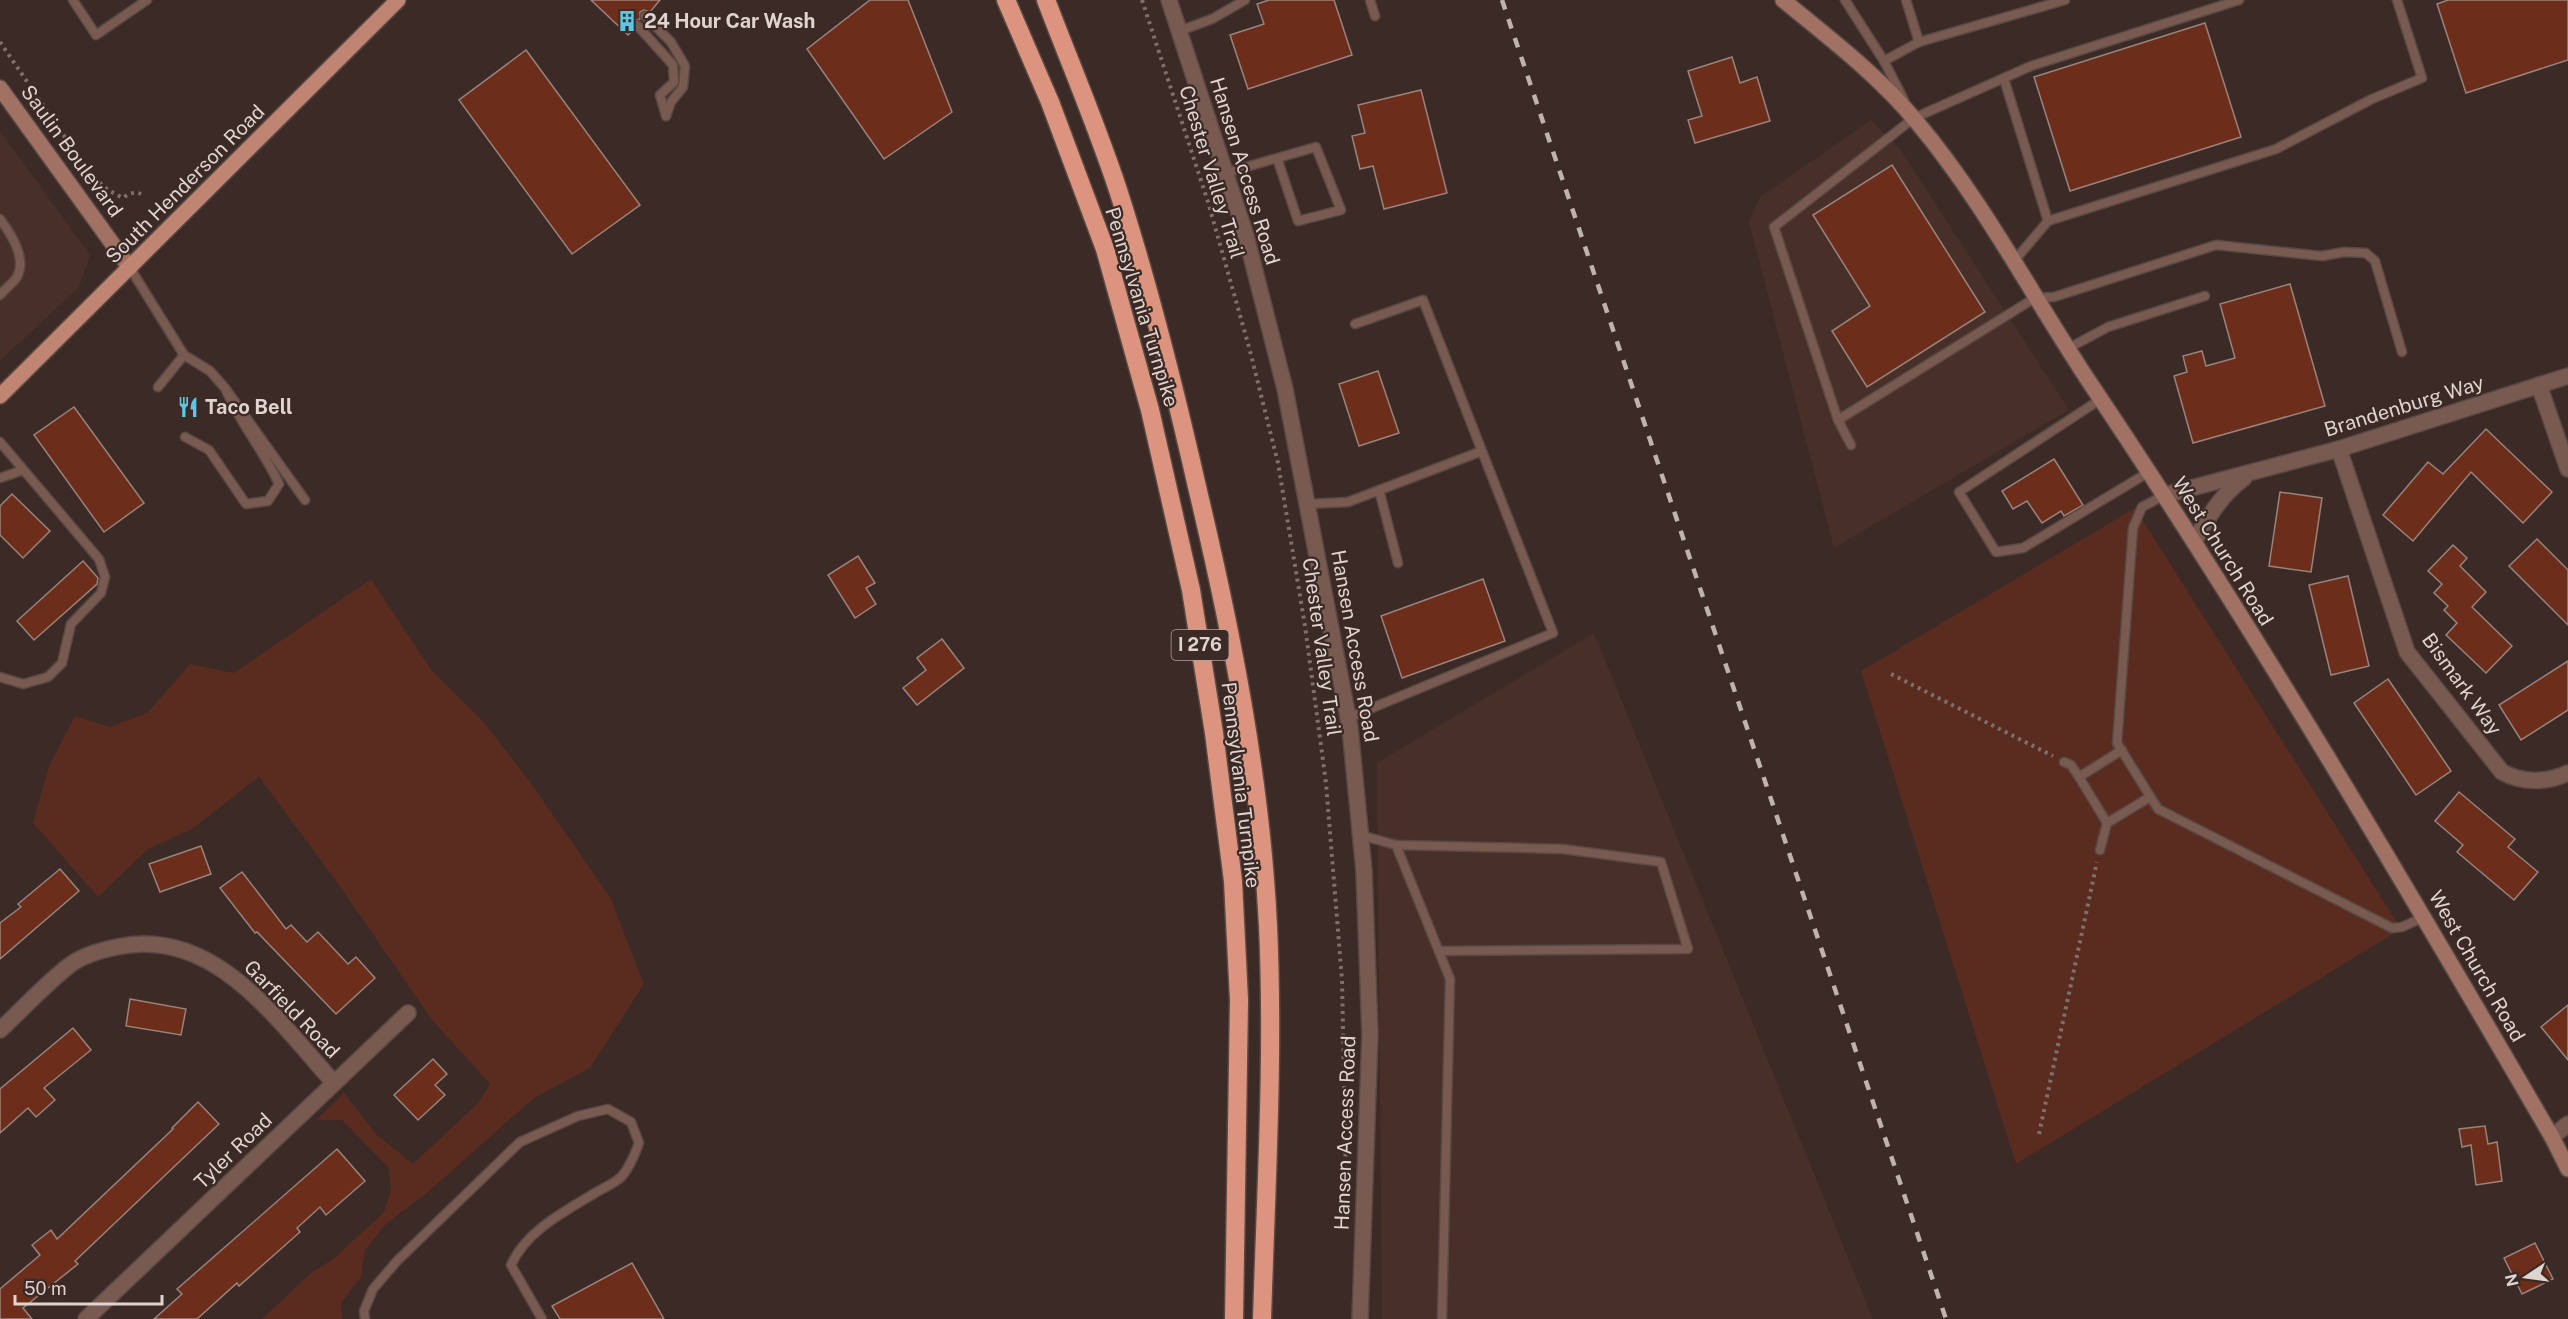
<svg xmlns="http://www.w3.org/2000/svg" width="2568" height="1319" font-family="'Public Sans',sans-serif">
  <rect width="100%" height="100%" fill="#3b2a25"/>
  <!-- built -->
  <g fill="#483029">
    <polygon points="1871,120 1900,149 2069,410 1834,548 1749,222 1760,197"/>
    <polygon points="0,131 90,255 79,287 0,361"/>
    <polygon points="1594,633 1873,1319 1382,1319 1377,763"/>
  </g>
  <!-- green -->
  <g fill="#592c1f">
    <polygon points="2135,508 2401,929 2016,1164 1861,671"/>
    <polygon points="371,579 432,671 481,719 528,779 610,897 644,984 590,1068 534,1098 427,1193 386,1224 365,1250 361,1277 341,1303 342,1319 262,1319 311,1273 333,1259 384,1212 391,1189 388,1167 342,1120 316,1120 344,1093 377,1135 413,1164 478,1103 490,1084 432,1020 339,885 259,777 192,829 148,849 98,897 33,823 49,766 75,716 110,727 147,713 190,664 234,673"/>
  </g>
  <!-- building -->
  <g fill="#6c2e1b" stroke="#99837d" stroke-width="1.5">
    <polygon points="591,0 660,0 650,12 644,10 640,12 640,19 632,21 633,30 628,35"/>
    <polygon points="870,0 908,0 952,112 884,159 807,49"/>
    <polygon points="1269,0 1334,0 1352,55 1248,89 1230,35 1264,24 1257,4"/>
    <polygon points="2448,0 2568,0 2568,60 2466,93 2437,4"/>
    <polygon points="2205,23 2241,137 2070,191 2034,77"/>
    <polygon points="526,50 640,205 572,254 459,100"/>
    <polygon points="1732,57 1740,83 1757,77 1770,121 1695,143 1688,120 1702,116 1688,71"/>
    <polygon points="1421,90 1447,193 1384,209 1373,166 1360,169 1352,136 1365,133 1358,105"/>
    <polygon points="1892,165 1985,312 1867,387 1832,331 1870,306 1813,215"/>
    <polygon points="2290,284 2325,406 2193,443 2174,376 2187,372 2183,356 2202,351 2206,366 2235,358 2220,304"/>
    <polygon points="1378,371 1399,433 1359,446 1339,384"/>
    <polygon points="74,407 144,503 104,532 34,435"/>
    <polygon points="2486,429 2552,492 2523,523 2471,472 2413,541 2383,515 2428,462 2443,474"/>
    <polygon points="2054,459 2083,505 2064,516 2061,511 2042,523 2027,501 2013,509 2002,491"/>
    <polygon points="2280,492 2322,498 2311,572 2269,566"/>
    <polygon points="12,494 50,531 23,558 0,535 0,506"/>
    <polygon points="2537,539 2568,570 2568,625 2509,566"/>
    <polygon points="2453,545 2467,558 2460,566 2486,592 2472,607 2512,646 2486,673 2446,635 2457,623 2444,610 2448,606 2434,593 2442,584 2428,571"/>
    <polygon points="858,556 875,583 866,588 876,604 855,618 828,575"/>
    <polygon points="83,561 98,578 97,584 34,640 17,621"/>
    <polygon points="2348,576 2369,666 2331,675 2309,585"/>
    <polygon points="1483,579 1505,641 1402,678 1381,616"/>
    <polygon points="942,639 964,668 917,705 903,688 926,670 917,658"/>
    <polygon points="2568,661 2568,710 2521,740 2499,705"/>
    <polygon points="2388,679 2451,771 2416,795 2354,703"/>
    <polygon points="2459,792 2515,839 2508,847 2538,872 2514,900 2457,852 2463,845 2435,821"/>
    <polygon points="201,846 211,874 160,892 149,864"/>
    <polygon points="60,869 79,891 0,959 0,923 21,907 18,904"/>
    <polygon points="242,872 286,929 291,925 307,942 318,932 348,964 356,957 375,978 336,1014 257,932 255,933 220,888"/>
    <polygon points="130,999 186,1009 181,1035 126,1026"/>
    <polygon points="2568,1005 2568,1060 2541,1027"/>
    <polygon points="73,1028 91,1050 44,1088 55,1100 36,1117 28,1108 0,1133 0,1089"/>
    <polygon points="433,1059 447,1074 435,1085 445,1095 418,1120 394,1095"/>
    <polygon points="198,1102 219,1124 75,1261 78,1264 23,1308 32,1319 0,1319 0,1289 40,1255 32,1245 51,1230 57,1239 173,1129 172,1128"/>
    <polygon points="2485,1126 2488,1144 2497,1142 2502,1181 2476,1185 2471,1145 2462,1147 2459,1129"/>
    <polygon points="337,1149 365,1181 326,1215 320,1207 297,1228 300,1232 239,1286 237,1283 197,1319 154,1319 182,1294 177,1289"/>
    <polygon points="2535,1243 2553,1279 2522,1294 2504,1258"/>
    <polygon points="632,1263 664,1319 560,1319 552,1306"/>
  </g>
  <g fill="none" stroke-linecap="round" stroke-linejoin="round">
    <defs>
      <g id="lane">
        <polyline points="73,0 96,35 147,0"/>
        <polyline points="1370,0 1375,16"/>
        <polyline points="1845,0 1884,61 1904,100"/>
        <polyline points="1906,0 1919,42"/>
        <polyline points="645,16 671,42 685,66 683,87 671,102 666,116"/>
        <polyline points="637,25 673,65 674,82 660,95 666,116"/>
        <polyline points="1179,31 1212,19 1245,0"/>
        <polyline points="1884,61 1919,42 2065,0"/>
        <polyline points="2004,79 2048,221"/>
        <polyline points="1225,173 1316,147 1341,210 1298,221 1277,158"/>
        <path d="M 0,219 C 11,234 27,258 17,277 C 13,283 5,289 0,295"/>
        <polyline points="2015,260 2048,221 2276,149 2372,99 2422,78 2397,0"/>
        <polyline points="130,268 184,355 158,387"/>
        <polyline points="2067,349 2108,327 2205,296"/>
        <polyline points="184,355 210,371 225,388 305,500"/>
        <polyline points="2101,399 1959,492 1996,552 2023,548 2149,472"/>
        <polyline points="1838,420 2035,298 2054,297 2216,245 2322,256 2344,252 2366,253 2375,261 2402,352"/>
        <path d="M 185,437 L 209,450 L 246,504 L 268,501 L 279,484 C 263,449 240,424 225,388"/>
        <polyline points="0,442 99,559 105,577 101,593 71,624 62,663 48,677 23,684 0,677"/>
        <polyline points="1851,445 1838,420 1774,227 1914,118 2031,66 2239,0"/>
        <polyline points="0,478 23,470"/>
        <polyline points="1379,490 1398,563"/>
        <polyline points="2165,495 2142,507 2133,528 2117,743 2158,809 2392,928 2402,927 2424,917"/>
        <polyline points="1308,504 1348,502 1482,451"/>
        <polyline points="1348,718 1553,633 1423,300 1355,324"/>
        <polyline points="2122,750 2079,777 2107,823 2150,797"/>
        <polyline points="2064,762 2071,765 2079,777"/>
        <polyline points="1360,835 1396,845 1450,979 1442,1319"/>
        <polyline points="1396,845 1563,849 1661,862 1688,949 1439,951"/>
        <polyline points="2100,850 2107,823"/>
        <path d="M 365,1319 L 364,1311 L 373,1289 L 397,1261 L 520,1142 L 578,1116 L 608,1109 L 631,1122 L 639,1143 C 635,1154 630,1167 622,1176 C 616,1183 603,1188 595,1193 C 564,1212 526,1231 511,1265 L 542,1319"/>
      </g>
      <g id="street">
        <polyline points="1169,0 1246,236 1285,389 1350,728 1364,871 1370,1034 1360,1319"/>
        <polyline points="2539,385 2568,469"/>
        <path d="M 2339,449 L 2407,652 L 2502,772 C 2522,783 2547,783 2568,773"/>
        <polyline points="2165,495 2339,449 2568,376"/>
        <path d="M 2194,542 C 2208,517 2221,495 2244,478"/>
        <path d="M 0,1030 C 23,1009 45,984 70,965 C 83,955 102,950 117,947 C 214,926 277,1020 334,1083"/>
        <polyline points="2552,1137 2568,1124"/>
        <polyline points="86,1319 408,1013"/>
      </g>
      <g id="secondary">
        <path d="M 1783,0 C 1829,38 1878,75 1916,121 C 1985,203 2033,298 2092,386 C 2255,629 2405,884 2552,1137 L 2568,1169"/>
        <polyline points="0,88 130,268"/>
      </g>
      <polyline id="primary" points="0,396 398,0"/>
      <g id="highway">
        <polyline points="1006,0 1050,102 1105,249 1150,410 1191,590 1214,733 1233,881 1239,1000 1234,1319"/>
        <path d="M 1046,0 C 1070,63 1097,126 1118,190 C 1150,289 1175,390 1198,491 C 1232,634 1261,780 1268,926 C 1274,1057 1266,1188 1262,1319"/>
      </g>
    </defs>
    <!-- lane casing -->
    <use href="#lane" stroke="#594944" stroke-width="11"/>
    <!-- street casing -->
    <use href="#street" stroke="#594944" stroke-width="18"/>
    <!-- secondary casing -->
    <use href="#secondary" stroke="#594944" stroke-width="18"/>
    <!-- primary casing -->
    <use href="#primary" stroke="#594944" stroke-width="18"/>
    <!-- highway casing -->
    <use href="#highway" stroke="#594944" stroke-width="21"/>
    <!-- path -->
    <g stroke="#7f706c" stroke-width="4" stroke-dasharray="3 4.5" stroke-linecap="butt">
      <polyline points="1142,0 1208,202 1249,347 1278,463 1305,626 1326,783 1342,980 1346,1180"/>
      <path d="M 0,42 L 90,174 L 108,190 L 123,198 C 131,192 137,191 145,196"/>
      <polyline points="1891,674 2053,756"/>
      <polyline points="2039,1134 2097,862"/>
    </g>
    <!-- lane -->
    <use href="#lane" stroke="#785a51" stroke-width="8"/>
    <!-- street -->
    <use href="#street" stroke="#785a51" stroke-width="15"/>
    <!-- secondary -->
    <use href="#secondary" stroke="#a17264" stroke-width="15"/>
    <!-- primary -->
    <use href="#primary" stroke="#c08472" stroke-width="15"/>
    <!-- highway -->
    <use href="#highway" stroke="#dd947e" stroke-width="18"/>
    <!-- rail -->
    <polyline stroke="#bfb3af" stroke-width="4.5" stroke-dasharray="10 10" stroke-linecap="butt" points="1502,0 1946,1319"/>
  </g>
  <!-- icons -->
  <defs>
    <symbol id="building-bare" viewBox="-9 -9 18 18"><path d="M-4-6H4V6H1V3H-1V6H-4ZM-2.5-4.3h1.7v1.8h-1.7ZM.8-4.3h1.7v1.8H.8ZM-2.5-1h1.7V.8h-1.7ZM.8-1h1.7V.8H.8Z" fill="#59c8e5" stroke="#3b2a25" stroke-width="2.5" paint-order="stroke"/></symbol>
    <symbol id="restaurant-bare" viewBox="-9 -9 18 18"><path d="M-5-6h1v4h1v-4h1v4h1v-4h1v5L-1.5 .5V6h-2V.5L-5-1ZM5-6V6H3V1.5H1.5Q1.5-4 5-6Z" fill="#59c8e5" stroke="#3b2a25" stroke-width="2.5" paint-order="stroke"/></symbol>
  </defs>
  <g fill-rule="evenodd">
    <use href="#building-bare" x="612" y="6" width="30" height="30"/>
    <use href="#restaurant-bare" x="173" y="392" width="30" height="30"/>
  </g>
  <g text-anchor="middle" stroke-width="4.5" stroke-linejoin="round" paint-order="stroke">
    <!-- shield labels -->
    <rect fill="#3b2a25" stroke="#aea19d" stroke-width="1.5" x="1171.5" y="630" width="57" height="30" rx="4.5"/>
    <g font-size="18" font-weight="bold" fill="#dfd4d0">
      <text x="1200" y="651">I 276</text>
    </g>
    <!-- poi labels -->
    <g font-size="20" font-weight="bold" fill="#dfd4d0" stroke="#3b2a25" text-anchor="start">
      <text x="644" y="28">24 Hour Car Wash</text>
      <text x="205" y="414">Taco Bell</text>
    </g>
    <!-- street labels -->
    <g font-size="20" fill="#dfd4d0" stroke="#3b2a25">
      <text transform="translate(72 151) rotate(54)" y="7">Saulin Boulevard</text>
      <text transform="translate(1245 171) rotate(73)" y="7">Hansen Access Road</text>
      <text transform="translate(1212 172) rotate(73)" y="7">Chester Valley Trail</text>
      <text transform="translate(185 184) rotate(-45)" y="7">South Henderson Road</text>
      <text transform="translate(1142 307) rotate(73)" y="7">Pennsylvania Turnpike</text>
      <text transform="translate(2404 406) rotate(-17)" y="7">Brandenburg Way</text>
      <text transform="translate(2223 551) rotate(58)" y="7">West Church Road</text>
      <text transform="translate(1355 646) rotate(80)" y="7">Hansen Access Road</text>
      <text transform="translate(1322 647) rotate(82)" y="7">Chester Valley Trail</text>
      <text transform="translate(2462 684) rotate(54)" y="7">Bismark Way</text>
      <text transform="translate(1241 785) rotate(83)" y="7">Pennsylvania Turnpike</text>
      <text transform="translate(2477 966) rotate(60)" y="7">West Church Road</text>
      <text transform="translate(292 1009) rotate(46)" y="7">Garfield Road</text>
      <text transform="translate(1345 1133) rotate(-88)" y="7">Hansen Access Road</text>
      <text transform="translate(233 1151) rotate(-44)" y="7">Tyler Road</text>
    </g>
  </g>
  <!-- north arrow -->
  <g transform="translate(2526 1277) rotate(257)" stroke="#3b2a25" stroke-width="4.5" paint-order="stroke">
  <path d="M0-4.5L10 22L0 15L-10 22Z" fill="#dfd4d0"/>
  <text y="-9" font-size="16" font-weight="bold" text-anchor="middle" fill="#dfd4d0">N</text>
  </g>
  <!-- scale -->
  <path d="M15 1295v9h147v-9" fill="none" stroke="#dfd4d0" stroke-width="3"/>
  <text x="24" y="1295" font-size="18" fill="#dfd4d0" stroke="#3b2a25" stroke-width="4.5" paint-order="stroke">50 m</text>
</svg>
